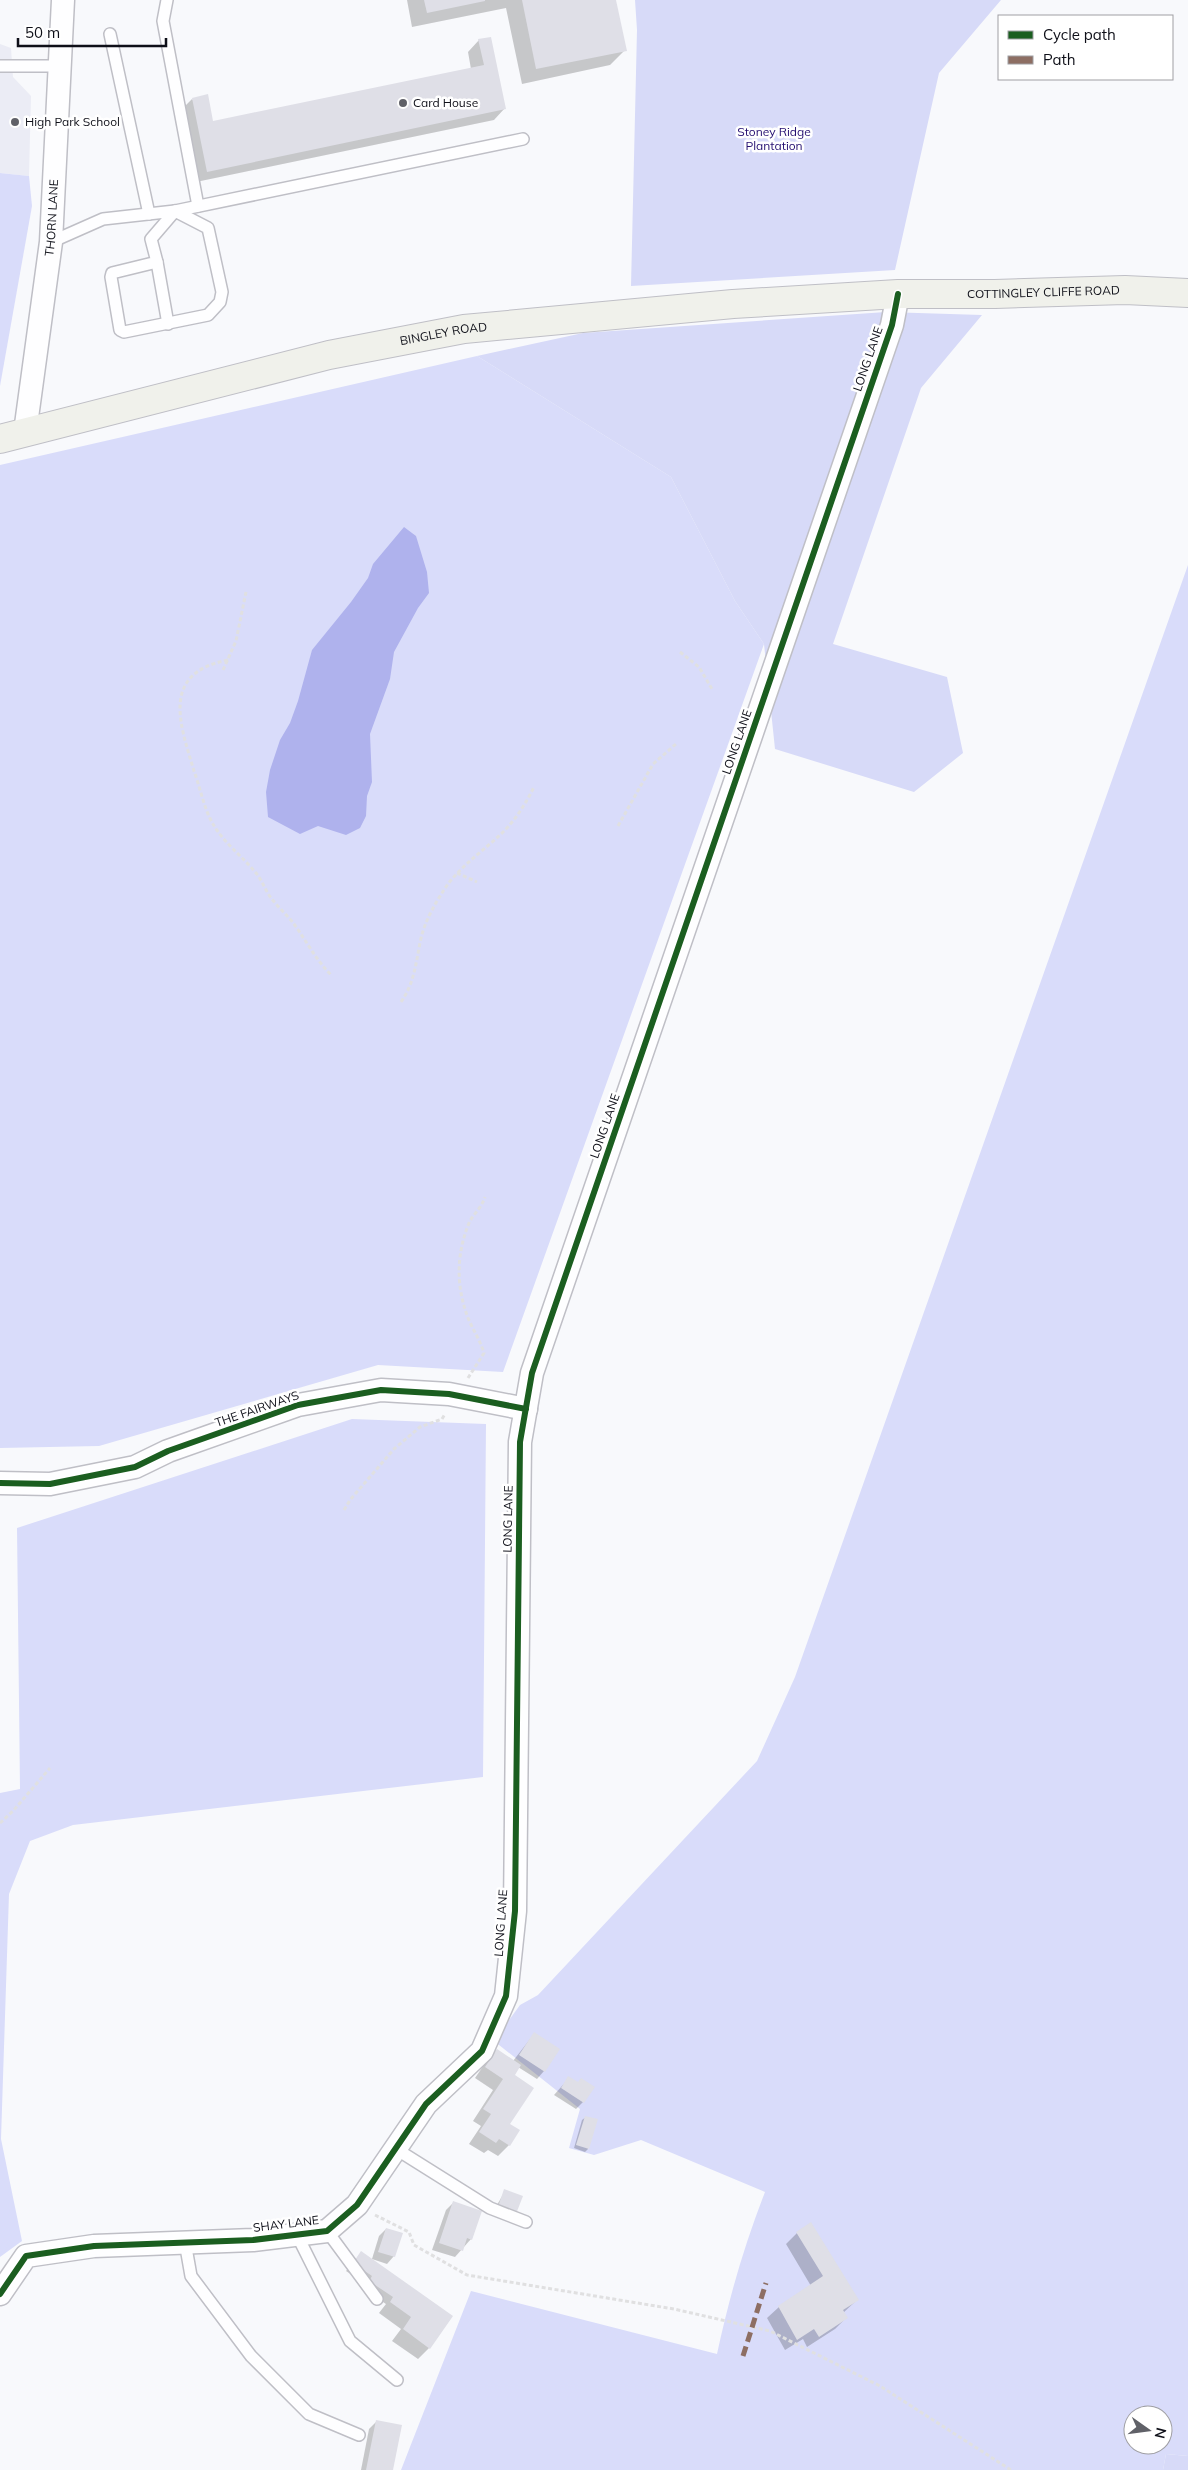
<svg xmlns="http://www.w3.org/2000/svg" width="1188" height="2470" font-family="Mulish,sans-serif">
  <rect width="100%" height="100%" fill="#f8f9fc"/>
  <!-- built -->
  <polygon fill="#ebecf5" points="0,44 11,48 13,77 31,96 29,176 0,173"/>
  <!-- green -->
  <g fill="#d9dcfa" fill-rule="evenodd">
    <polygon points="0,173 29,176 32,206 0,386"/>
    <polygon points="477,356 671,477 735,601 764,644 503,1372 378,1365 99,1446 0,1448 0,465"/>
    <path d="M 1188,565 L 1188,2456 L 1166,2454 L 1163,2470 L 401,2470 L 471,2291 L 717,2354 C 729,2298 744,2246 765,2192 L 641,2140 L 594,2155 L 569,2148 L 580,2109 L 494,2041 L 520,2005 L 538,1995 L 757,1761 L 795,1677 ZM 1133,2415 L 1163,2415 L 1163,2445 L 1133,2445 Z"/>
    <polygon points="352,1419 486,1424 483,1777 73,1825 30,1841 9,1894 1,2139 22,2241 0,2257 0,1793 20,1789 17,1528"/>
  </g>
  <!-- forest -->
  <g fill="#d7daf8">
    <polygon points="635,0 1001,0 939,73 895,270 631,286 637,30"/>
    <polygon points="886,312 982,315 921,388 833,644 947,677 963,753 914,792 775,749 764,644 735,601 671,477 477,356 583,333"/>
    <polygon points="1166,2454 1188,2456 1188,2470 1163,2470"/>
  </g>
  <!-- water -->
  <polygon fill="#afb2ed" points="404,527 416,536 427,572 429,593 418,608 394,652 390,679 370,734 372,782 367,796 366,816 360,828 346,835 318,826 300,834 268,817 266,792 270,770 280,740 290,723 298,701 312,650 351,602 368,578 373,564"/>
  <!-- shadow -->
  <g fill="#0003">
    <polygon points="407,0 615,0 625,50 610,65 522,84 506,8 412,27"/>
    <polygon points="479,40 505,108 494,120 196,182 181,110 192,99 212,123 471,69 468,52"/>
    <polygon points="534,2034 544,2071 537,2079 518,2067 513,2075 508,2124 509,2145 498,2156 488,2150 484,2153 469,2144 481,2126 473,2121 493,2090 475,2078 486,2062 497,2050 513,2061"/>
    <polygon points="569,2078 583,2102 576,2109 554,2095"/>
    <polygon points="586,2117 588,2149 585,2152 574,2148 582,2120"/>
    <polygon points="505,2191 515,2213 497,2205"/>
    <polygon points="453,2203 471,2239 455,2257 432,2250 446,2210"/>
    <polygon points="386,2229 394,2256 387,2264 372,2259 379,2236"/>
    <polygon points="797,2233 857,2300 843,2313 846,2318 835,2329 807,2347 803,2339 785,2350 767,2318 779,2307 811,2286 786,2244"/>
    <polygon points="361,2253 451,2317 429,2348 418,2359 392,2341 401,2329 379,2313 386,2304 363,2289 366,2284 346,2271"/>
    <polygon points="376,2422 392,2470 361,2470 369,2429"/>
  </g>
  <!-- building -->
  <g fill="#dfdfe7">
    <polygon points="424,0 485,0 485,1 427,13"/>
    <polygon points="522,0 616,0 627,51 536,69"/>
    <polygon points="491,37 506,109 207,172 192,98 208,94 213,121 484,65 478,39"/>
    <polygon points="534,2032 560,2049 545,2072 519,2055"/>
    <polygon points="497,2049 521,2065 515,2075 534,2088 510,2124 520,2130 510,2146 499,2139 496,2143 479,2132 491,2114 483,2109 503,2079 485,2067"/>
    <polygon points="568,2076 578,2082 581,2078 595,2087 584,2103 561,2088"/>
    <polygon points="585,2116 598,2119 589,2149 576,2145"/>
    <polygon points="504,2189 523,2196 516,2214 498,2207"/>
    <polygon points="453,2201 482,2211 472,2240 467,2238 463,2251 439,2243"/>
    <polygon points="811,2222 859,2300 843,2310 848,2318 819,2337 814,2329 797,2340 778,2306 823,2276 796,2232"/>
    <polygon points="386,2228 403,2233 395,2257 378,2252"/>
    <polygon points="361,2251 453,2316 430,2349 403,2329 411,2317 390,2302 393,2297 369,2281 372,2276 353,2263"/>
    <polygon points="376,2420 402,2425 393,2470 366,2470"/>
  </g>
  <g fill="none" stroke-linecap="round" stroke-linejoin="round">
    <defs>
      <g id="lane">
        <polyline points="167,0 163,21 198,206"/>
        <polyline points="110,34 149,214"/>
        <polyline points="0,66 60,66"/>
        <polygon points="175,211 208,228 222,292 220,302 208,315 124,332 120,330 111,277 112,273 157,262 151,239"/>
        <polyline points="51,242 103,219 175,211 523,139"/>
        <polyline points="157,262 168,324"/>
        <polyline points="396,2149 490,2208 526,2222"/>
        <polyline points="327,2231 377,2299"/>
        <polyline points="297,2235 350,2341 397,2380"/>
        <polyline points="185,2242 191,2276 251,2356 309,2414 359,2435"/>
      </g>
      <g id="street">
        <path id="s1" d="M 25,432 L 51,242 L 63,0"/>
        <polyline points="0,1483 50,1484 135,1467 168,1451 298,1405 381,1390 449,1394 526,1409"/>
        <polyline points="0,2294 26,2256 94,2246 253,2240 327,2231 357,2205 426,2104 482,2051 506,1996 515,1911 520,1442 532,1373 880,360 892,325 898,294"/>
      </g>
      <g id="secondary">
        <path id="s2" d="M 0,439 L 329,355 L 464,329 L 733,304 L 898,294 L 995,294 L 1125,290 L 1188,293"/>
      </g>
    </defs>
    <!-- lane casing -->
    <use href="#lane" stroke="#bfbfc6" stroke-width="14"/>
    <!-- street casing -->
    <use href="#street" stroke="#bfbfc6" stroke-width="25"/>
    <!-- secondary casing -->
    <use href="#secondary" stroke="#bfbfc6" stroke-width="30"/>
    <!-- path -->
    <g stroke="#e0e0e1" stroke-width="3" stroke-dasharray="4 2.5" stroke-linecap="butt">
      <polyline points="680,652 699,667 712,689"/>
      <path d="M 228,660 C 160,673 180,724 194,771 C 200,787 204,809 213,824 C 223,842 243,857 256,873 C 262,880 265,890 271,898 C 278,907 287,915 294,924 C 307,942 316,960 332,976"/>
      <polyline points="223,670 236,641 246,592"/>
      <polyline points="618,826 653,764 676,744"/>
      <polyline points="457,873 477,882"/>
      <path d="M 401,1002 C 415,982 416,961 421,938 C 425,922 433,907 442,893 C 457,868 481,853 501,834 C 515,821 526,803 534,787"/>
      <path d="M 468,1378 L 484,1353 C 480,1340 473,1330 468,1318 C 456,1286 456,1255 469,1223 C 473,1214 481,1209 485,1197"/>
      <polyline points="344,1510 350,1500 394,1449 420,1427 442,1419 445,1414"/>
      <polyline points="0,1823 13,1811 50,1768"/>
      <polyline points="375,2215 409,2232 414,2245 467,2275 674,2309 770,2331 880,2386 1011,2470"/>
    </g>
    <!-- lane -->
    <use href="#lane" stroke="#fefeff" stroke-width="11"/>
    <!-- street -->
    <use href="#street" stroke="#fefeff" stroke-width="22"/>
    <!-- secondary -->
    <use href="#secondary" stroke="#f0f1eb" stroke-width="28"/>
    <!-- quiet -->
    <polyline stroke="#8d6e63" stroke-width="5" stroke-dasharray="10 5" stroke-linecap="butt" points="743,2356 766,2283"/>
    <defs>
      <g id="cycleway">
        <polyline points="0,1483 50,1484 135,1467 168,1451 298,1405 381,1390 449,1394 526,1409"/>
        <polyline points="0,2294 26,2256 94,2246 253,2240 327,2231 357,2205 426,2104 482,2051 506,1996 515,1911 520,1442 532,1373 880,360 892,325 898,294"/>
      </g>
    </defs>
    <!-- cycleway casing -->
    <use href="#cycleway" stroke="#fff" stroke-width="9"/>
    <!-- cycleway -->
    <use href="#cycleway" stroke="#1b5e20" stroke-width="6"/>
  </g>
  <!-- markers -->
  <g fill="#606168" stroke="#fff" stroke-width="2">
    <circle cx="403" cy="103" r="5"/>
    <circle cx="15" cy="122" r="5"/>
  </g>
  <g text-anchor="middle" stroke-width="5" stroke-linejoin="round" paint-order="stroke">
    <!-- poi labels -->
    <g font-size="12" fill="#0e0f18" stroke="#fff" text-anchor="start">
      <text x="413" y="107">Card House</text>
      <text x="25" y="126">High Park School</text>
    </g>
    <!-- park labels -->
    <g font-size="12" fill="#240e70" stroke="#fff">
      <text x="774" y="136">Stoney Ridge<tspan x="774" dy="14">Plantation</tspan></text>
    </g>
    <!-- street labels -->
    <g font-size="12" fill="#0e0f18" stroke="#fff">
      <text dy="4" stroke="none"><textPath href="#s1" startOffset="216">THORN LANE</textPath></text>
      <text dy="4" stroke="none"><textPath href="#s2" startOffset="1058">COTTINGLEY CLIFFE ROAD</textPath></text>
      <text dy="4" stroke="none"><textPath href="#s2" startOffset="456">BINGLEY ROAD</textPath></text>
      <text transform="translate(868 359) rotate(-71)" y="4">LONG LANE</text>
      <text transform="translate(737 742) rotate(-71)" y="4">LONG LANE</text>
      <text transform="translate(605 1126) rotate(-71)" y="4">LONG LANE</text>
      <text transform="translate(257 1409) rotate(-19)" y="4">THE FAIRWAYS</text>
      <text transform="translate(508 1519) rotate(-89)" y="4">LONG LANE</text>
      <text transform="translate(501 1923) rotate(-86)" y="4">LONG LANE</text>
      <text transform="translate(286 2224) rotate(-7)" y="4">SHAY LANE</text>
    </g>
  </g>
  <!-- legend -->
  <rect x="998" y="15" width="175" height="65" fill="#ffffff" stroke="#9f9fa3"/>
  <rect x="1008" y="31" width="25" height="8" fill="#1b5e20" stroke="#9f9fa3"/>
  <text x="1043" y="40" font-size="15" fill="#0e0f18">Cycle path</text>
  <rect x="1008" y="56" width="25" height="8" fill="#8d6e63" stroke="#9f9fa3"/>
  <text x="1043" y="65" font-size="15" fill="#0e0f18">Path</text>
  <!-- north arrow -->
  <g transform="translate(1148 2430) rotate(104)"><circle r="24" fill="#ffffff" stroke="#9f9fa3"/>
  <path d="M0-4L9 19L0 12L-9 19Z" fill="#606168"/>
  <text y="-8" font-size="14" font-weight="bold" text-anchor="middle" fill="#0e0f18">N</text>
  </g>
  <!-- scale -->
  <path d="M18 38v8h148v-8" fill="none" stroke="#0e0f18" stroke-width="2.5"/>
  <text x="25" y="38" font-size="15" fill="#0e0f18" stroke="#ffffff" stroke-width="4" paint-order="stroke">50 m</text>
</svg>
